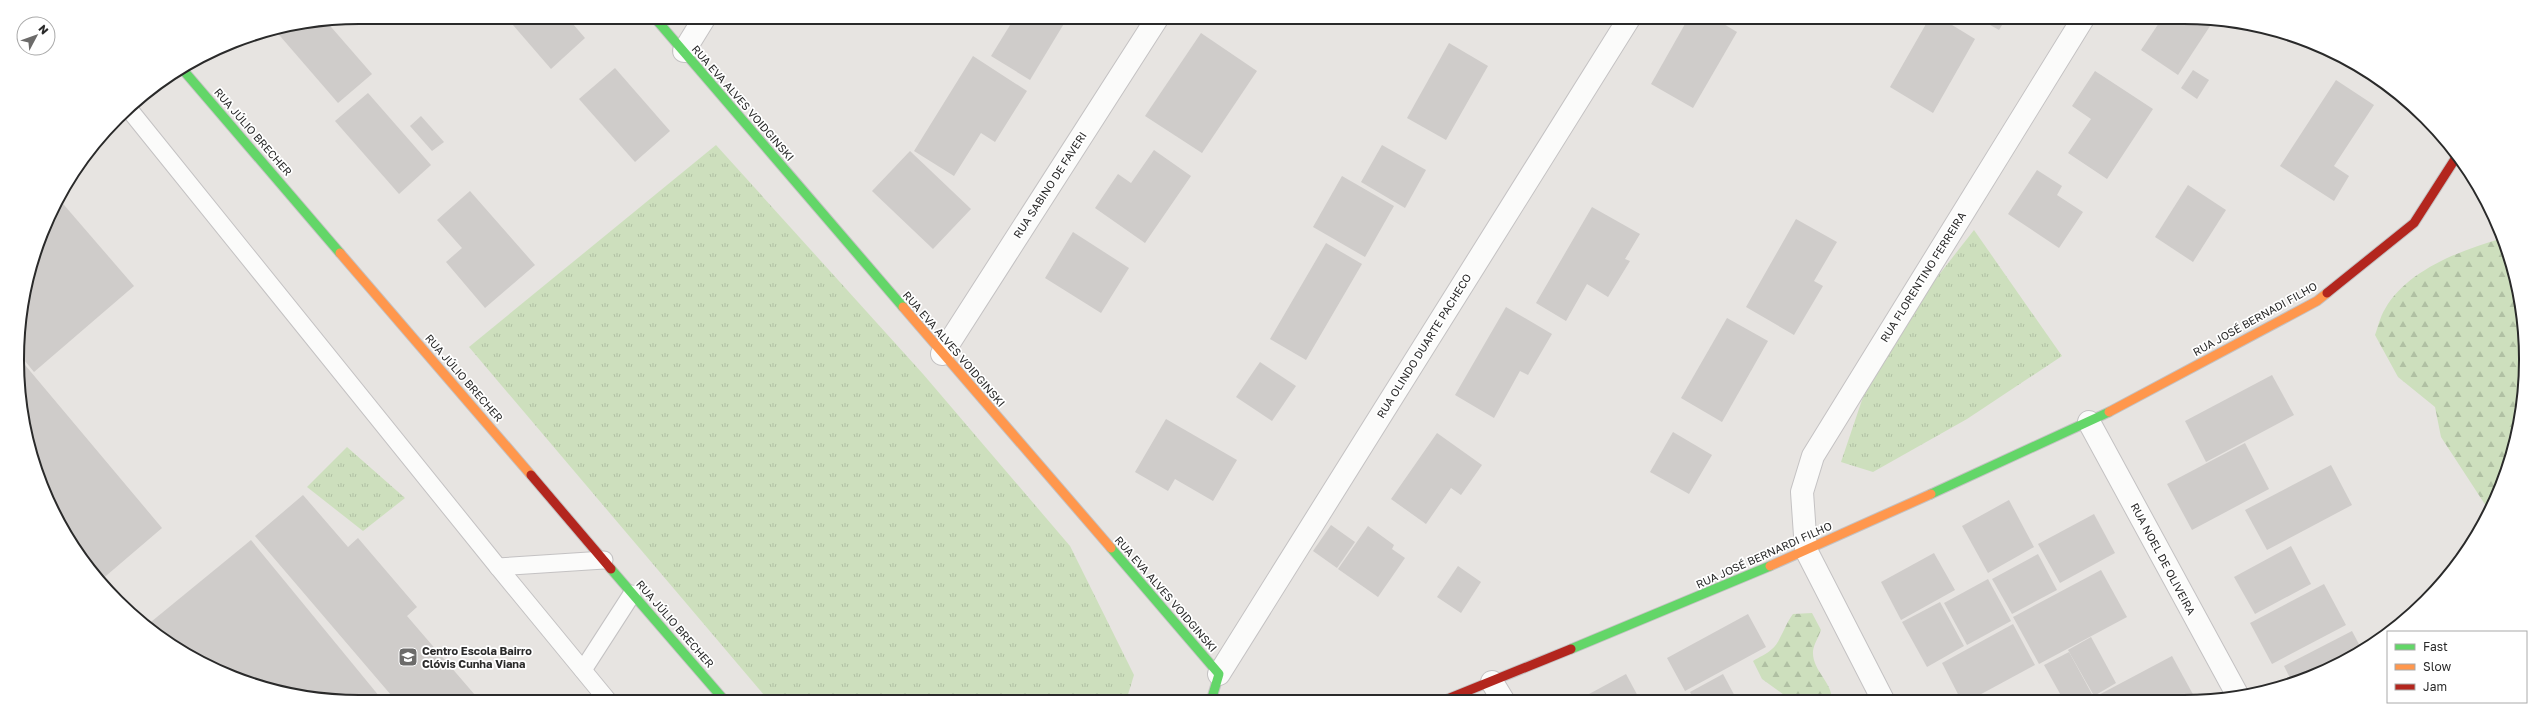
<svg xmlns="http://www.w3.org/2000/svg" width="2543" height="719" font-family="'Golos Text',sans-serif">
  <defs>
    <pattern id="grass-tufts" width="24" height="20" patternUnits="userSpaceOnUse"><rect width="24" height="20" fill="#cddfbd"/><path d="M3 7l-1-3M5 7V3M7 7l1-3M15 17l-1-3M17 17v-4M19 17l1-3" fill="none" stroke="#b0c0a3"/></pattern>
    <pattern id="forest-firs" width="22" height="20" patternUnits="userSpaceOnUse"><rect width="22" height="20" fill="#cddfbd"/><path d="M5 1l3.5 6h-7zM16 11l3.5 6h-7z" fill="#b0c0a3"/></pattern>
  </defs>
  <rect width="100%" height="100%" fill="#e7e4e1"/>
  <!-- grass -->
  <g fill="url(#grass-tufts)">
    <polygon points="716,145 923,374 1070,546 1134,675 1126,701 769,701 469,347"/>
    <polygon points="1974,230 2062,356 1967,419 1873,472 1841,462 1863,397 1927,290"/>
    <polygon points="347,447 405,498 363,531 307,487"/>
  </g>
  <!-- forest -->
  <g fill="url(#forest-firs)">
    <path d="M 2503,238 L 2519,292 L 2526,359 L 2519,426 L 2488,509 L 2441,437 L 2435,407 L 2398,377 L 2375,335 C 2378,327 2380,317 2385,309 C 2407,270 2461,250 2503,238 Z"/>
    <path d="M 1812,613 L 1821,630 C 1819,636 1814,644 1813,651 C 1812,671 1832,681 1832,700 L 1791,700 L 1762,679 L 1753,661 C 1759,657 1767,654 1772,649 C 1780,643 1785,624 1793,614 Z"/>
  </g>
  <!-- building -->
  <g fill="#cfccca">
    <polygon points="506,17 567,17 585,38 551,69"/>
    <polygon points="1015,17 1068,17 1030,80 991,56"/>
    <polygon points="1689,17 1712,17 1737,32 1693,108 1651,84"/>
    <polygon points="1930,17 1939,17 1975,39 1933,113 1890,87"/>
    <polygon points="1976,17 2007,17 1999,30"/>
    <polygon points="2163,17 2214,20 2178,75 2141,50"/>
    <polygon points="325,20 372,74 338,103 274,29 293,24"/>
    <polygon points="1201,33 1257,71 1202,153 1145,116"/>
    <polygon points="1449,43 1488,66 1446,140 1407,118"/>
    <polygon points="973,56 1027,91 995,142 981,133 954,176 914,151"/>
    <polygon points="615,68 670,131 635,162 579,99"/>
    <polygon points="2193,70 2209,80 2197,99 2181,88"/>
    <polygon points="2095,71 2153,109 2107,179 2068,153 2091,119 2072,106"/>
    <polygon points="2336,80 2374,105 2334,166 2349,176 2334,201 2280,166"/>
    <polygon points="368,93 431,165 399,194 335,121"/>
    <polygon points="421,116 444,142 432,151 410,126"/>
    <polygon points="1382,145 1426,170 1405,208 1361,182"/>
    <polygon points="1154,150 1191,176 1145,243 1095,208 1118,174 1131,183"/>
    <polygon points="910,151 971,209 933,249 872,191"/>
    <polygon points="2037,170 2062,186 2057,195 2083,212 2059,248 2008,214"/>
    <polygon points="1342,176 1394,206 1365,257 1313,227"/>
    <polygon points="2188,185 2226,210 2193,262 2155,237"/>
    <polygon points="470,191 535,265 485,308 446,262 462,248 437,220"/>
    <polygon points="58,198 134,286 34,372 20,355 18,337 29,271 52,208"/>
    <polygon points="1592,207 1640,234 1625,259 1630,261 1608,297 1587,284 1566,321 1536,303"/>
    <polygon points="1796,219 1837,242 1814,281 1823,286 1794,335 1746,307"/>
    <polygon points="1073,232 1129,268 1101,313 1045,278"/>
    <polygon points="1326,243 1362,264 1306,360 1270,339"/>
    <polygon points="1506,307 1552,334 1528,375 1520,371 1494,418 1455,395"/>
    <polygon points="1727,318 1768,341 1722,422 1681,398"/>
    <polygon points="20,359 162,528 100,581 88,568 59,522 62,519 50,505 29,448"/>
    <polygon points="1260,362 1296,386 1272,421 1236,397"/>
    <polygon points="2272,375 2294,415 2206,462 2185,421"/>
    <polygon points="1166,419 1237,460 1213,501 1175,479 1168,491 1135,472"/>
    <polygon points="1673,432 1712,455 1689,494 1650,472"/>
    <polygon points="1437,433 1482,465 1461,495 1451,488 1426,524 1391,499"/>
    <polygon points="2245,443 2269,489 2192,530 2167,484"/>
    <polygon points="2331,465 2352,505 2267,550 2245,510"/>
    <polygon points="303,495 348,547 358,538 417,607 407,616 481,702 397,702 255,536"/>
    <polygon points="2009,500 2034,547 1988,573 1962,526"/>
    <polygon points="2094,514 2115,553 2060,583 2038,544"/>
    <polygon points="1331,525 1355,542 1337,568 1313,551"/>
    <polygon points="1368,526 1394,545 1392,549 1405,558 1378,597 1338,569"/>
    <polygon points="251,540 384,702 359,702 293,695 188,656 146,626"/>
    <polygon points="2291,546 2311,584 2255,614 2234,577"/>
    <polygon points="1934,553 1955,590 1901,620 1881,582"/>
    <polygon points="2038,554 2057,590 2012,614 1992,579"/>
    <polygon points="1458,566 1481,582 1461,613 1437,597"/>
    <polygon points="2101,570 2127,617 2039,664 2013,617"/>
    <polygon points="1988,579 2011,621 1967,645 1944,603"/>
    <polygon points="2324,584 2346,625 2272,664 2250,623"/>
    <polygon points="1940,602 1964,646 1927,667 1902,622"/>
    <polygon points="1748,614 1766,647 1685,691 1667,658"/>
    <polygon points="2013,624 2035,665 1972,699 1961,700 1942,663"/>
    <polygon points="2352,631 2361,648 2335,667 2291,680 2284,666"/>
    <polygon points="2091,637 2116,683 2094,696 2068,650"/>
    <polygon points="2069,652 2093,696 2086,699 2063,699 2044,665"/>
    <polygon points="2172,656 2195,698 2193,699 2091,699"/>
    <polygon points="1626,674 1640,700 1578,700"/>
    <polygon points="1723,674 1737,700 1694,700 1690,692"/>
  </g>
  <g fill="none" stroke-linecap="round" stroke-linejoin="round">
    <defs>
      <g id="lane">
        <polyline points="128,108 498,567 609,702"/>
        <polyline points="498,567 604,560"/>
        <polyline points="583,670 632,594"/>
      </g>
      <g id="street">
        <polyline points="684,51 705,17"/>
        <polyline points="942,354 1158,17"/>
        <polyline points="2089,422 2238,696"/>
        <polyline points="1219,674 1630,17"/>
        <polyline points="1492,682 1503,700"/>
        <polyline points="1883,700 1806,550 1802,492 1813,456 2084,17"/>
      </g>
      <g id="fast">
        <polyline points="654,17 903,307"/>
        <polyline points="184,71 340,253"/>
        <polyline points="1931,494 2109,412"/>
        <polyline points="1111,548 1219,674 1211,701"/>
        <polyline points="611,569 725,701"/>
        <polyline points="1571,649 1770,566"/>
      </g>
      <g id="slow">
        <polyline points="340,253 531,475"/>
        <polyline points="903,307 1111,548"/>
        <polyline points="2109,412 2317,301 2327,293"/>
        <polyline points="1770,566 1931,494"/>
      </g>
      <g id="jam">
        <polyline points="2327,293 2414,223 2457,156"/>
        <polyline points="531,475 611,569"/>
        <polyline points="1445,700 1571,649"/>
      </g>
    </defs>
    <!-- lane casing -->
    <use href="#lane" stroke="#c4c2c3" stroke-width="19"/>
    <!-- street casing -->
    <use href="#street" stroke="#c4c2c3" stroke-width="24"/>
    <!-- fast casing -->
    <use href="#fast" stroke="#c4c2c3" stroke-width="11"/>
    <!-- slow casing -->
    <use href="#slow" stroke="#c4c2c3" stroke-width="11"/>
    <!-- jam casing -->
    <use href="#jam" stroke="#c4c2c3" stroke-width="11"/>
    <!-- lane -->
    <use href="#lane" stroke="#fbfbfa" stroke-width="17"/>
    <!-- street -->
    <use href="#street" stroke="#fbfbfa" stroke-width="22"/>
    <!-- fast -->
    <use href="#fast" stroke="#63d668" stroke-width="9"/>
    <!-- slow -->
    <use href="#slow" stroke="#ff974d" stroke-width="9"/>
    <!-- jam -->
    <use href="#jam" stroke="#b3261e" stroke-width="9"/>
  </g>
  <!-- icons -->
  <defs>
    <symbol id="school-square" viewBox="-11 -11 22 22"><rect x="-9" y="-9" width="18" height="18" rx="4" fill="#6c6b6a" stroke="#fff"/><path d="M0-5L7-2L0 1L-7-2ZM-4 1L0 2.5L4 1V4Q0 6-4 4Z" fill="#fff"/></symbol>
  </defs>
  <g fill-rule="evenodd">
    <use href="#school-square" x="397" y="646" width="22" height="22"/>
  </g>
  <g text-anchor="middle" stroke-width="3.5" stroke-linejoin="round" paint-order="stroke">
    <!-- street labels -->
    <g font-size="11" fill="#2a2a2a" stroke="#fff">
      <text transform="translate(743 103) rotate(49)" y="4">RUA EVA ALVES VOIDGINSKI</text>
      <text transform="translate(253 132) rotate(49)" y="4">RUA JÚLIO BRECHER</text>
      <text transform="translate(1050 185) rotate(-57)" y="4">RUA SABINO DE FAVERI</text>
      <text transform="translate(1923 277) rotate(-58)" y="4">RUA FLORENTINO FERREIRA</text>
      <text transform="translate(2255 319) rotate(-29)" y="4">RUA JOSÉ BERNADI FILHO</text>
      <text transform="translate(1424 346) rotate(-58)" y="4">RUA OLINDO DUARTE PACHECO</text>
      <text transform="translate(954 349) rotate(49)" y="4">RUA EVA ALVES VOIDGINSKI</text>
      <text transform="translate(464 378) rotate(49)" y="4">RUA JÚLIO BRECHER</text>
      <text transform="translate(1764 555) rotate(-24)" y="4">RUA JOSÉ BERNARDI FILHO</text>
      <text transform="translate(2163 559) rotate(62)" y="4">RUA NOEL DE OLIVEIRA</text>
      <text transform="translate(1166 594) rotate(49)" y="4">RUA EVA ALVES VOIDGINSKI</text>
      <text transform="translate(675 624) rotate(49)" y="4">RUA JÚLIO BRECHER</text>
    </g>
    <!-- poi labels -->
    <g font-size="11" font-weight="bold" fill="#2a2a2a" stroke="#fff" text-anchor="start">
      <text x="422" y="655">Centro Escola Bairro<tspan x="422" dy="13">Clóvis Cunha Viana</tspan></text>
    </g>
  </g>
  <!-- crop -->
  <path d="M0 0H2543V719H0ZM359 24H2184A335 335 0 0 1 2519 359V360A335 335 0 0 1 2184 695H359A335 335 0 0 1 24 360V359A335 335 0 0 1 359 24Z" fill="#fff" fill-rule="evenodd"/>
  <path fill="none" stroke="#2a2a2a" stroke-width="2" d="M359 24H2184A335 335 0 0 1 2519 359V360A335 335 0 0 1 2184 695H359A335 335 0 0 1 24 360V359A335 335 0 0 1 359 24Z"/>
  <!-- legend -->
  <rect x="2387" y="631" width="140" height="72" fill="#ffffff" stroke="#aaaaaa"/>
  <rect x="2395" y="644" width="20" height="6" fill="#63d668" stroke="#aaaaaa"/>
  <text x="2423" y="651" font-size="12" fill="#2a2a2a">Fast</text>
  <rect x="2395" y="664" width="20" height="6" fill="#ff974d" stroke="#aaaaaa"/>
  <text x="2423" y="671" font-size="12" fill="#2a2a2a">Slow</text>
  <rect x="2395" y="684" width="20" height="6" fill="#b3261e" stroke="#aaaaaa"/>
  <text x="2423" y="691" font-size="12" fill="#2a2a2a">Jam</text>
  <!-- north arrow -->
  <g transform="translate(36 36) rotate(49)"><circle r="19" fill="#ffffff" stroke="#aaaaaa"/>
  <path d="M0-3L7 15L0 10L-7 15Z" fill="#6c6b6a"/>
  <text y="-6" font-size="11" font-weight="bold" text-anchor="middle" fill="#2a2a2a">N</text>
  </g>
</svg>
